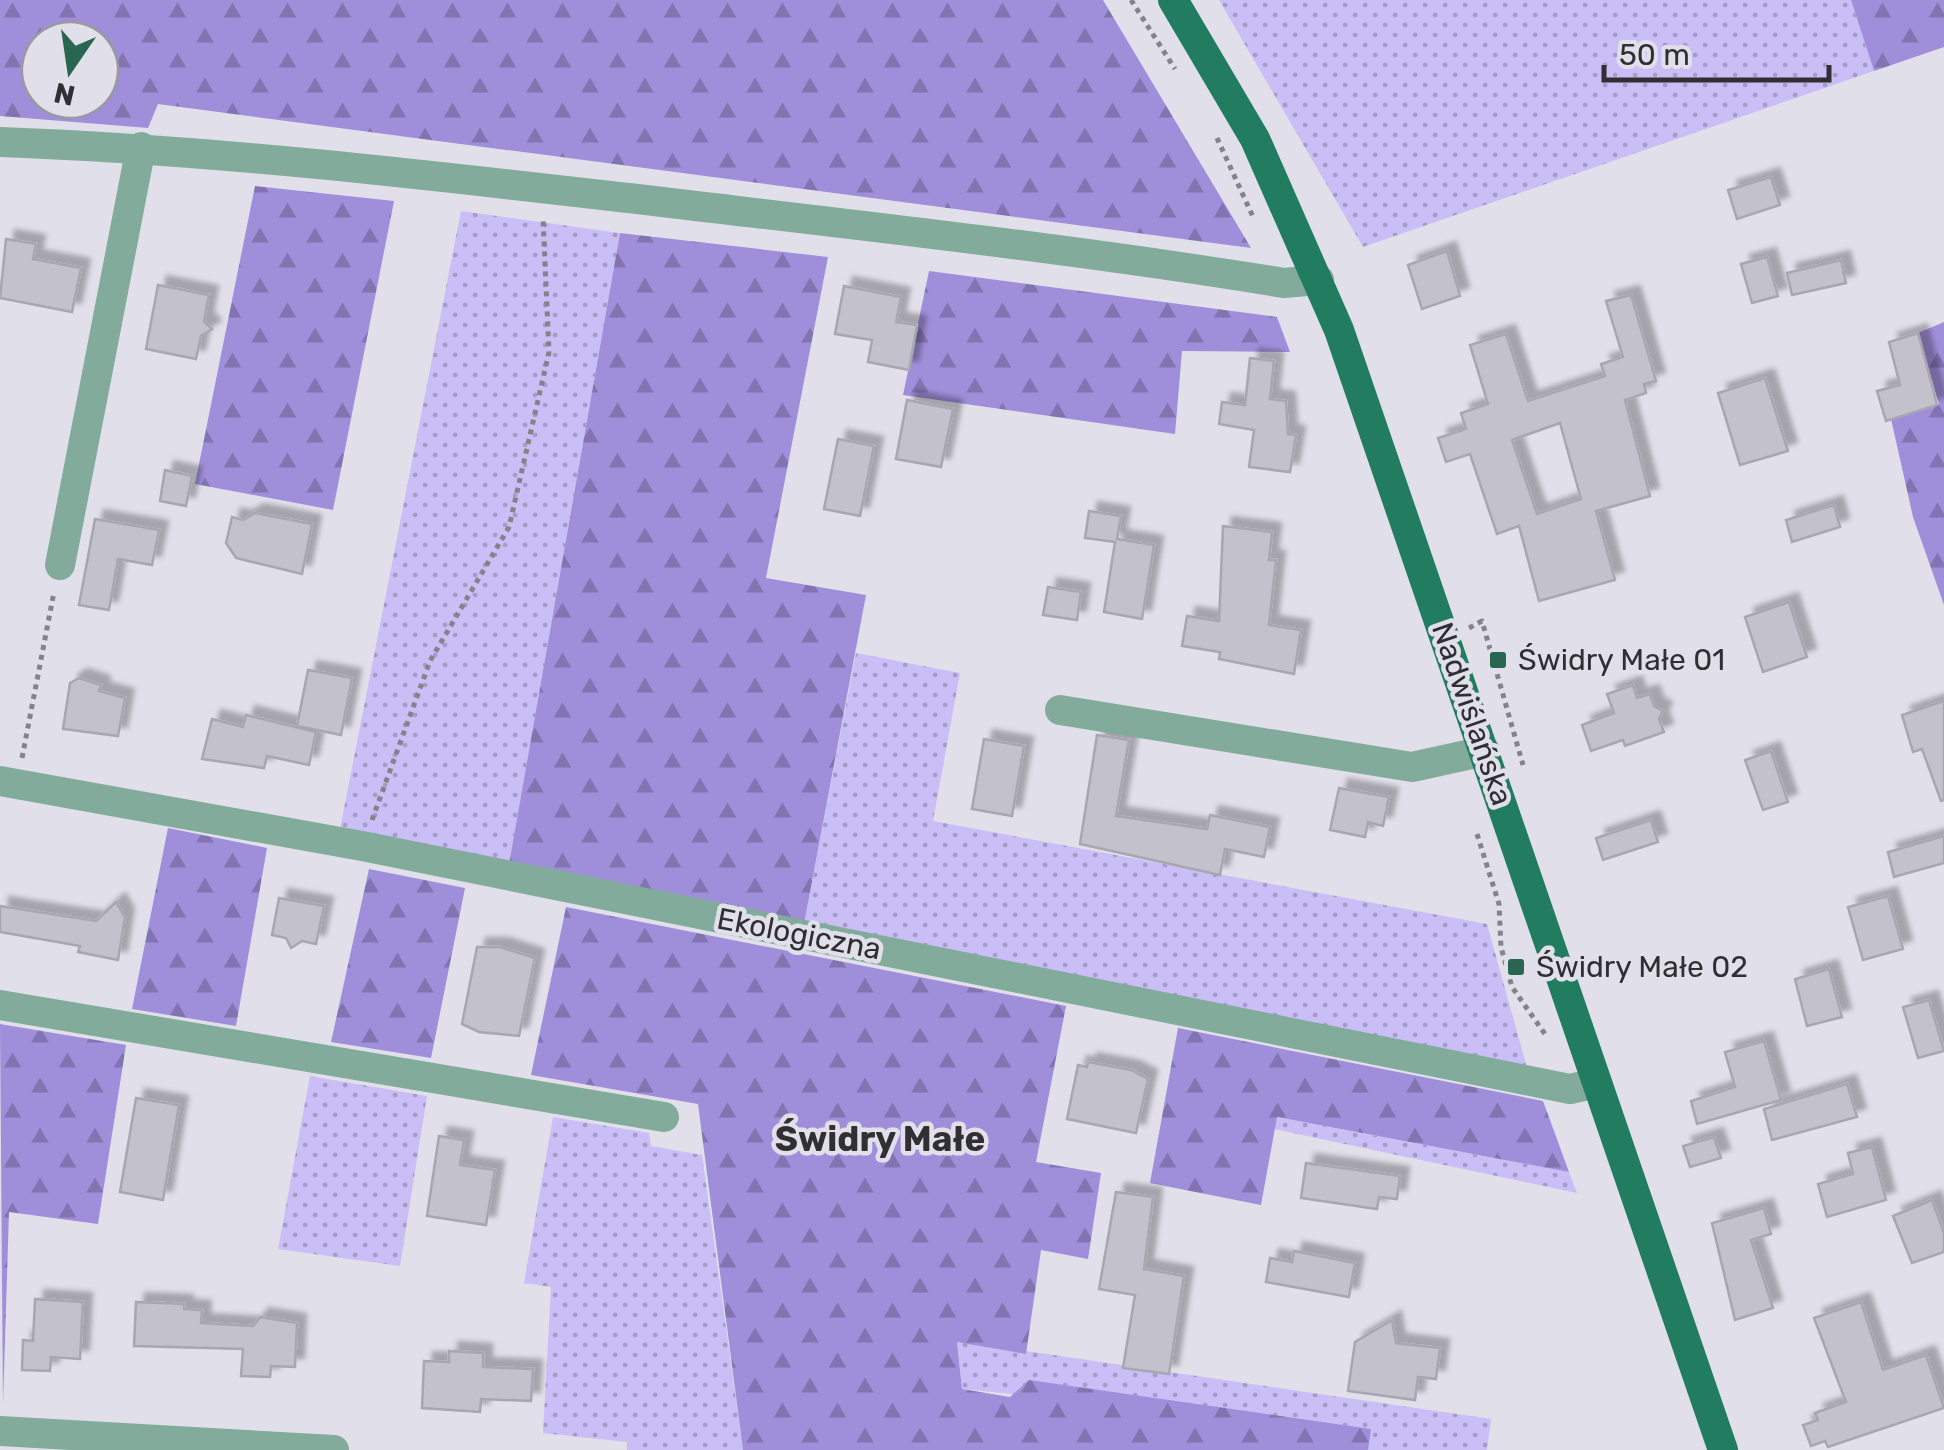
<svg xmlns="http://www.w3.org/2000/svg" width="1944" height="1450" font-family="Rubik,sans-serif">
  <defs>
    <pattern id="grass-dots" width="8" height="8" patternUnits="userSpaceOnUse" patternTransform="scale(2.5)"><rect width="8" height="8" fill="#c9bef5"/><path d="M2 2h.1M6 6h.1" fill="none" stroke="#a49bc7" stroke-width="1.8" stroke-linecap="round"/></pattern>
    <pattern id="forest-firs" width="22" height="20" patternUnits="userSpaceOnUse" patternTransform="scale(2.5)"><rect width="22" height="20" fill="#9f8ed9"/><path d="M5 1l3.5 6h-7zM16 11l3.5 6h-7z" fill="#8274b1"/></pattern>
    <filter id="shadow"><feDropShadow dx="9" dy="-9" stdDeviation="2.5" flood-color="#0004"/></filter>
  </defs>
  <rect width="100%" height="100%" fill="#e1e0ea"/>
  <!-- grass -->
  <g fill="url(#grass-dots)">
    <polygon points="1219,0 1851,0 1874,71 1363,247"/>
    <polygon points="461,211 620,233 509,864 340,829"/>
    <polygon points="856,653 960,673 933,821 1487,924 1528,1071 804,924"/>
    <polygon points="310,1076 427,1096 400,1266 278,1249"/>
    <polygon points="553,1117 649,1133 651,1146 702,1155 743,1450 627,1450 627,1442 543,1433 551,1287 524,1283"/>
    <polygon points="1276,1117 1569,1172 1577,1193 1274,1129"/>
    <polygon points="957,1341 1491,1419 1487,1450 1368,1450 1370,1429 962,1389"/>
  </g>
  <!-- forest -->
  <g fill="url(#forest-firs)" fill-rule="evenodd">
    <path d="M 0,0 L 1103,0 L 1251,248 L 158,104 L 148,128 L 0,116 ZM 40,40 L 100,40 L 100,100 L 40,100 Z"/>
    <polygon points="1851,0 1944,0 1944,47 1874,71"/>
    <polygon points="255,186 394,201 333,510 195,484"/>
    <polygon points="620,233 828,257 766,578 866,595 804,924 509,864"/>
    <polygon points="929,271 1277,317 1290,352 1182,351 1175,434 903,395"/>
    <polygon points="1944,322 1944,605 1913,517 1891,419 1939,404 1918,333"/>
    <polygon points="168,828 267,848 236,1026 132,1009"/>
    <polygon points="369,869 465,888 431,1058 331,1042"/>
    <polygon points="566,907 1066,1006 1036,1162 1101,1173 1088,1259 1041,1250 1026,1354 957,1342 962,1389 1010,1397 1029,1380 1371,1429 1368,1450 743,1450 698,1104 531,1075"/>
    <polygon points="0,1024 126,1045 98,1224 9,1212 3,1405"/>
    <polygon points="1178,1028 1543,1101 1569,1172 1277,1117 1261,1205 1150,1183"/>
  </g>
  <!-- building -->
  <g fill="#c3c1cb" stroke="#a8a6b0" stroke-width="2.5" fill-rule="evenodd" filter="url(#shadow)">
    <polygon points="1771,177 1780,205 1737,219 1728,190"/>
    <polygon points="6,239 36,244 33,259 81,268 72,312 0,298"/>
    <polygon points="1447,251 1460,296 1422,309 1408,265"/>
    <polygon points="1767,257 1778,296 1752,303 1741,264"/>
    <polygon points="1841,260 1846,283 1792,295 1787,273"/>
    <polygon points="158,285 209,295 204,321 212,329 201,336 196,359 146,349"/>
    <polygon points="844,286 901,297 896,322 917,325 909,370 868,362 872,340 835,334"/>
    <path d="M 1631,295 L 1656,381 L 1644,384 L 1646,393 L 1625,400 L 1650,496 L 1596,511 L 1615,580 L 1539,601 L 1519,526 L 1497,534 L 1470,454 L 1446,462 L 1438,438 L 1466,429 L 1461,413 L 1488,404 L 1470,345 L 1506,334 L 1528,401 L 1605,376 L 1601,364 L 1623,357 L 1606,301 ZM 1560,423 L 1581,499 L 1537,514 L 1512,440 Z"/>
    <polygon points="1918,333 1937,405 1886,421 1877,391 1900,385 1889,342"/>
    <polygon points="1250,358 1274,361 1270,399 1286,401 1288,434 1296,435 1290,472 1249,467 1254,430 1219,424 1222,402 1245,405"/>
    <polygon points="1765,378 1788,451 1740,465 1718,393"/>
    <polygon points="907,400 953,409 941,467 896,459"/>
    <polygon points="838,439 874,446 860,516 824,509"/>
    <polygon points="165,470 192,476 186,506 160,501"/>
    <polygon points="1834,505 1840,527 1792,542 1786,520"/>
    <polygon points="1089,511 1121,516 1117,539 1154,545 1142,619 1104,612 1115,542 1085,538"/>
    <polygon points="255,513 312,524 302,574 236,558 226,543 232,517 243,520"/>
    <polygon points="95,519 159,530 152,565 118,559 109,610 79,605"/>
    <polygon points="1223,526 1272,532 1269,560 1276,560 1269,625 1301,630 1294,674 1219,659 1220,652 1182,646 1187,616 1219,621"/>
    <polygon points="1048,587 1081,592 1077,620 1043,615"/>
    <polygon points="1789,602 1807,657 1763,672 1745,617"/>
    <polygon points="308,670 352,678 341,735 297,726"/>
    <polygon points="79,678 101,685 99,691 125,698 118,736 63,729 70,683"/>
    <polygon points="1633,685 1637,698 1650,694 1654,706 1663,711 1659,719 1664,732 1625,746 1623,740 1591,751 1582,725 1614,713 1607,694"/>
    <polygon points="1944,701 1944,800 1941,801 1922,749 1913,752 1902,715"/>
    <polygon points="246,715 316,732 309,765 267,756 264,768 202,759 212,719 243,727"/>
    <polygon points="1097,735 1129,740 1116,816 1207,829 1210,815 1270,827 1264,857 1225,849 1220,875 1080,844"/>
    <polygon points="984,739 1024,746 1012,816 972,809"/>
    <polygon points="1771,751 1788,802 1763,810 1745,760"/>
    <polygon points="1339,788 1389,797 1383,826 1368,822 1365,837 1330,830"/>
    <polygon points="1651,820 1658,842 1603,860 1596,838"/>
    <polygon points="1944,836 1944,863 1894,877 1888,852"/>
    <polygon points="1888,896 1903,949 1863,960 1848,907"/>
    <polygon points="279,898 324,906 316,944 302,941 291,948 286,938 272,935"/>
    <polygon points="116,902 125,917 118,960 78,952 80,946 0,932 0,906 96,921"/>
    <polygon points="477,947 500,947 535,958 519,1036 479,1032 462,1024"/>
    <polygon points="1829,969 1842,1017 1807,1026 1795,979"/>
    <polygon points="1929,1000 1944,1051 1918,1058 1903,1007"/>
    <polygon points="1764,1041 1781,1100 1697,1124 1691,1101 1735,1087 1725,1052"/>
    <polygon points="1088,1062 1131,1070 1148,1079 1136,1133 1067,1119 1078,1065 1087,1067"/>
    <polygon points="1847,1084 1857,1117 1772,1140 1764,1109"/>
    <polygon points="136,1098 179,1105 163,1200 120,1192"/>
    <polygon points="439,1136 464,1140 460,1165 495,1170 486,1225 427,1216"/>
    <polygon points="1714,1137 1721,1158 1690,1167 1683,1146"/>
    <polygon points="1872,1147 1886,1200 1827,1217 1818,1184 1853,1174 1848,1153"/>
    <polygon points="1306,1163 1400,1176 1397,1199 1379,1197 1377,1209 1301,1198"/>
    <polygon points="1116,1192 1153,1197 1144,1269 1184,1276 1169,1374 1123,1368 1135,1295 1099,1289"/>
    <polygon points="1932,1200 1944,1233 1944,1252 1912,1263 1893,1216"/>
    <polygon points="1764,1208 1771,1234 1751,1240 1773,1308 1735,1320 1712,1223"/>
    <polygon points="1294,1251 1355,1263 1349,1297 1266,1282 1270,1258 1292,1262"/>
    <polygon points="35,1299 83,1302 80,1359 51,1357 50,1371 22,1370 23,1340 33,1341"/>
    <polygon points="136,1302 184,1304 184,1309 202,1310 201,1323 253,1326 260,1317 297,1323 295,1367 271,1366 270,1377 241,1376 243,1349 134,1346"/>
    <polygon points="1861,1302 1883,1370 1926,1355 1944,1408 1828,1447 1825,1441 1811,1446 1803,1425 1818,1420 1815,1413 1846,1402 1814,1318"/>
    <polygon points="1392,1320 1396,1343 1440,1348 1436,1379 1418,1377 1415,1400 1348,1391 1355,1342"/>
    <polygon points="449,1351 483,1353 483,1367 533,1369 531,1401 481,1399 480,1412 422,1408 424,1361 449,1362"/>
  </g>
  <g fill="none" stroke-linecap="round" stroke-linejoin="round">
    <!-- path -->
    <g stroke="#84838a" stroke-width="5" stroke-dasharray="5 5" stroke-linecap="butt">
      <polyline points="1131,0 1175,69"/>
      <polyline points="1217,138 1254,219"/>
      <polyline points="1469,628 1482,621 1523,765"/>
      <polyline points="22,758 54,592"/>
      <polyline points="372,820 430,661 509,527 549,352 543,218"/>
      <polyline points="1477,834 1499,904 1501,947 1512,987 1547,1037"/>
    </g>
    <!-- minor -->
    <g stroke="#82ab9b" stroke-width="30">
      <path d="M 0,142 C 219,150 437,176 654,201 C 864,226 1075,249 1284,283 L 1319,280"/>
      <polyline points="60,565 141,147"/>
      <polyline points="1060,710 1412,767 1485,751"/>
      <polyline points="0,781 362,846 1570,1089 1597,1083"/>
      <polyline points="0,1005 664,1117"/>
      <polyline points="0,1431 334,1450"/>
    </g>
    <!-- major -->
    <polyline stroke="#217c60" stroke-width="30" points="1173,0 1255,139 1339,330 1723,1450"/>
  </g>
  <!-- markers -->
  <g fill="#296652" stroke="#e1e0ea" stroke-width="4">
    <rect x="1488" y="650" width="20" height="20" rx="5"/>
    <rect x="1506" y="957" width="20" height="20" rx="5"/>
  </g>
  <g text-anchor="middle" stroke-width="9" stroke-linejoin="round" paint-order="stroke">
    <!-- poi labels -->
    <g font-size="30" fill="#302f33" stroke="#e1e0ea" text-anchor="start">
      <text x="1518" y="670">Świdry Małe 01</text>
      <text x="1536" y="977">Świdry Małe 02</text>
    </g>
    <!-- street labels -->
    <g font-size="30" fill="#302f33" stroke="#e1e0ea">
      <text transform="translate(1472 714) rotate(71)" y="10">Nadwiślańska</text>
      <text transform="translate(799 934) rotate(11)" y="10">Ekologiczna</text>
    </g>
    <!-- quarter labels -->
    <g font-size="35" font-weight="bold" fill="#302f33" stroke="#e1e0ea">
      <text x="880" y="1151">Świdry Małe</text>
    </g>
  </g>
  <!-- north arrow -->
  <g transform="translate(70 70) rotate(193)"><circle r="48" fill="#e1e0ea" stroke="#9a99a1" stroke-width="2.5"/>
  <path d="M0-8L18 38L0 25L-18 38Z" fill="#296652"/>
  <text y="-15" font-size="28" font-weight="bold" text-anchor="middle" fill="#302f33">N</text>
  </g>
  <!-- scale -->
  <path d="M1604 65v15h225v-15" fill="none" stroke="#302f33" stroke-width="5"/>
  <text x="1619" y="65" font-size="30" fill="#302f33" stroke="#e1e0ea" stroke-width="8" paint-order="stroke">50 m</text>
</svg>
